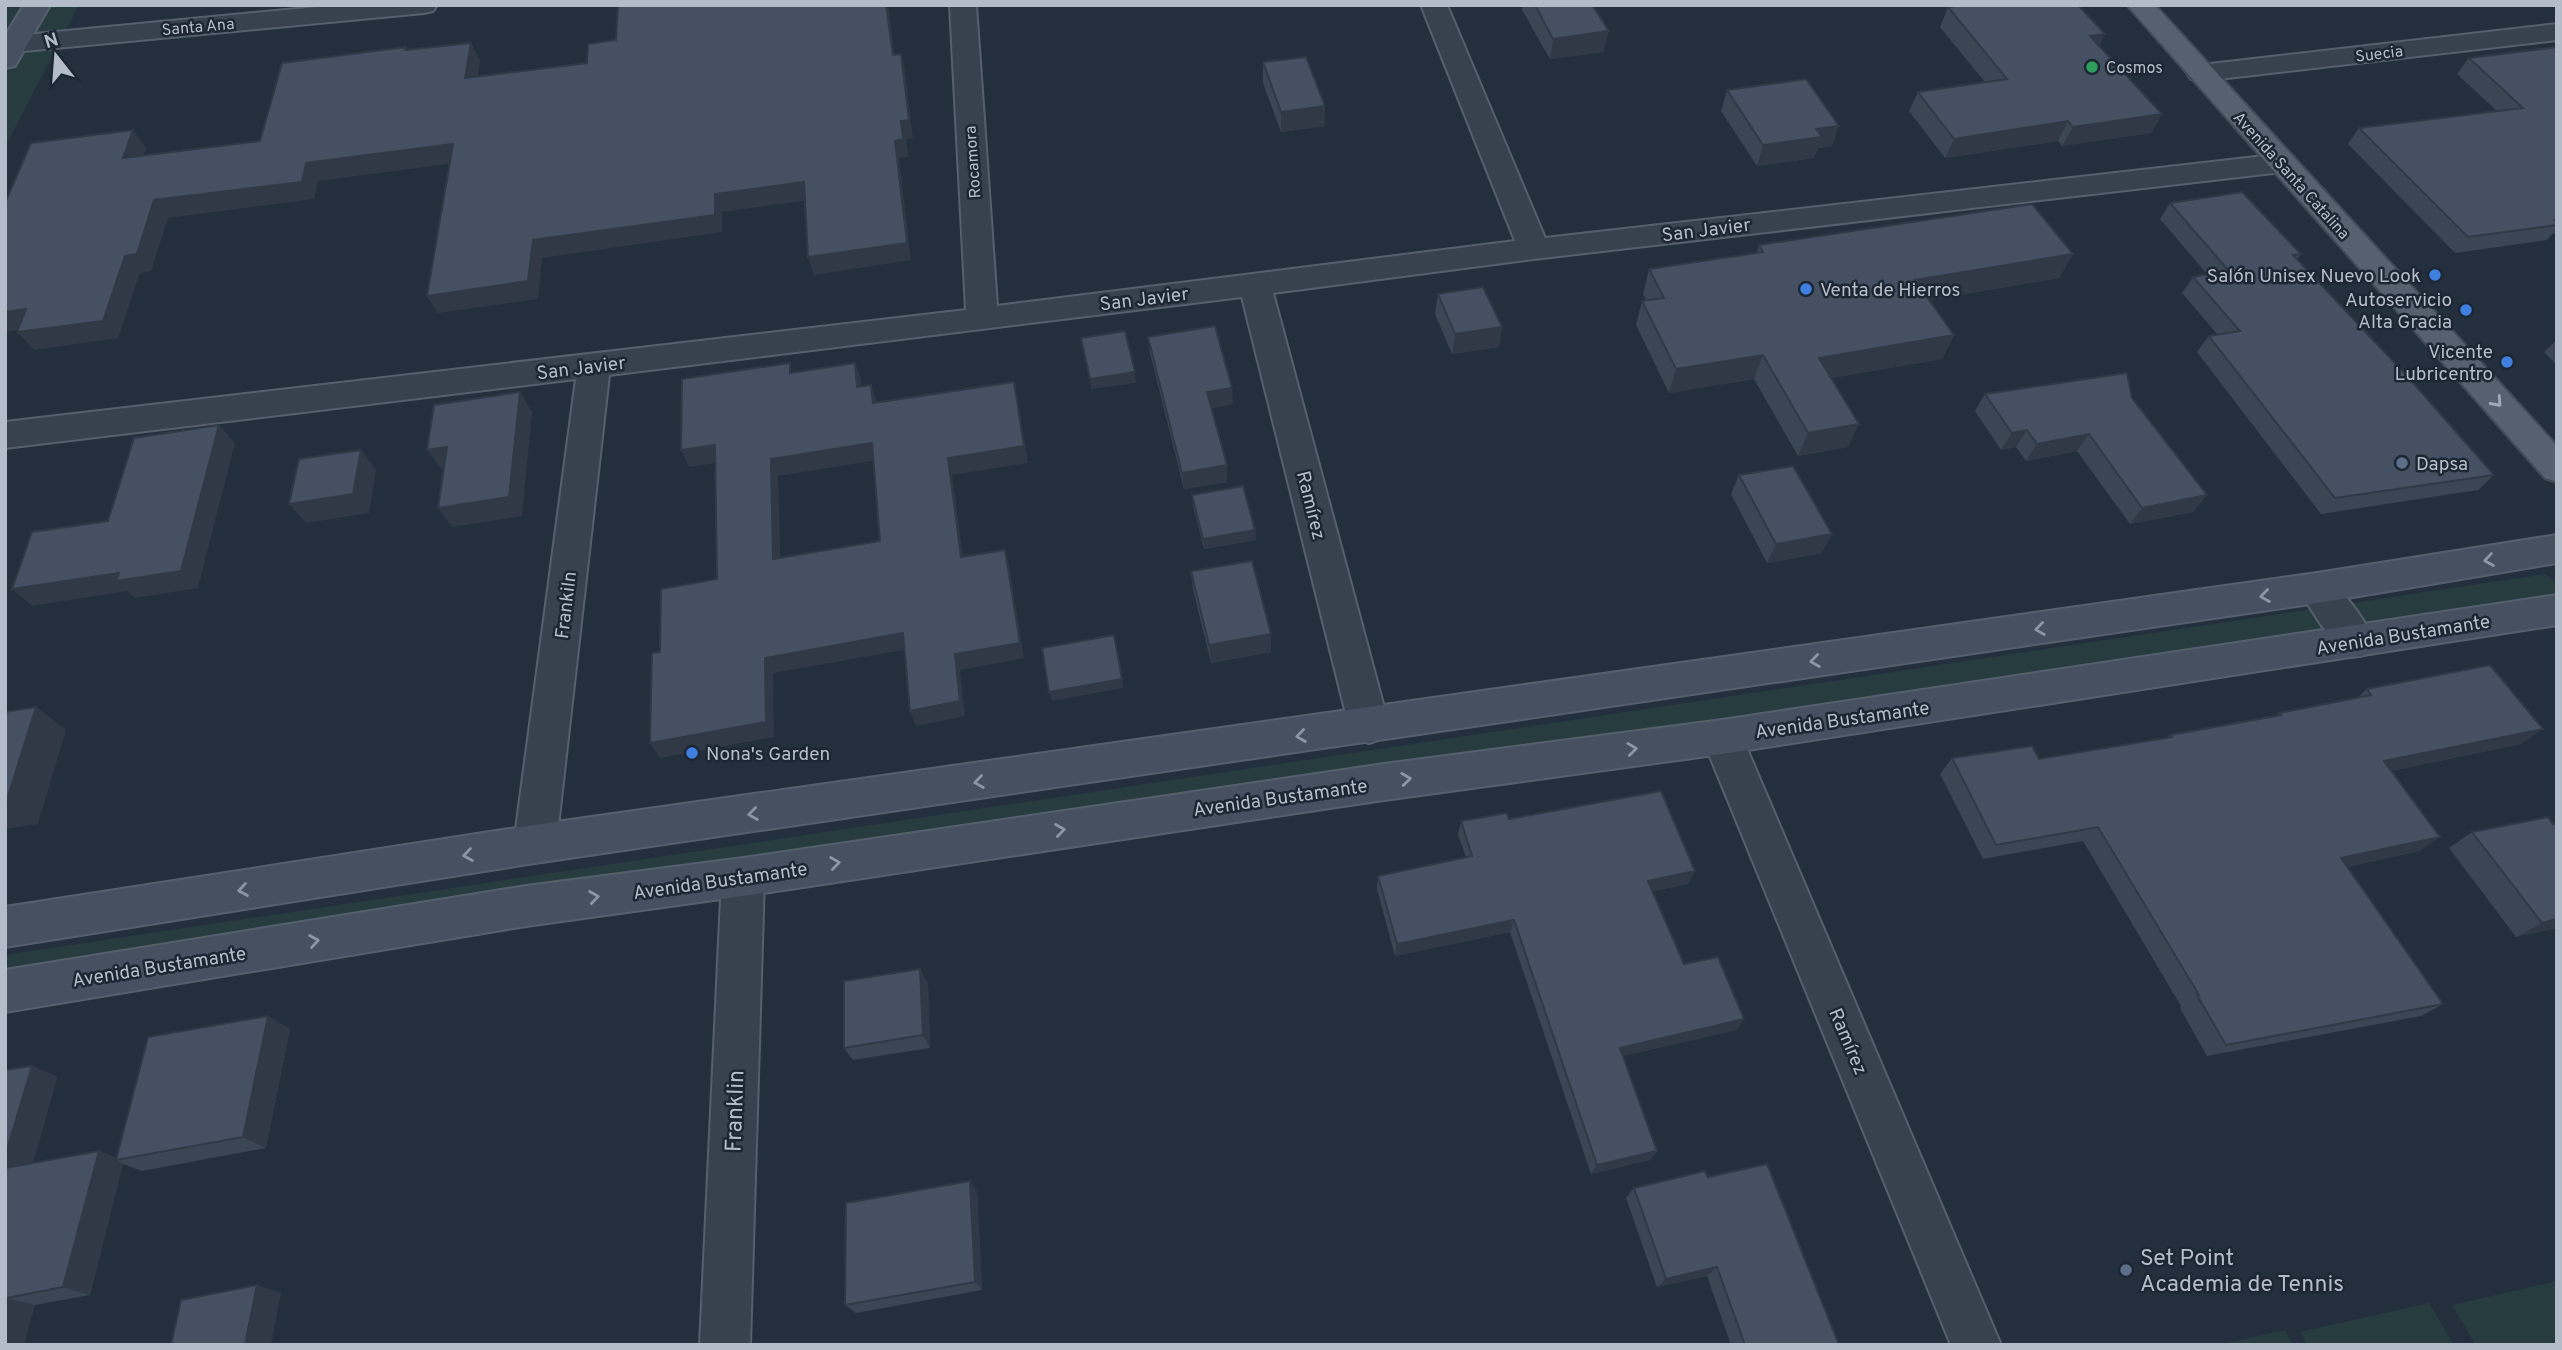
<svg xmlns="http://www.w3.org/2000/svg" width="2562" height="1350" font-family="Overpass,sans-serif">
  <rect width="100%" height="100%" fill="#242f3e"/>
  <!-- green -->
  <g fill="#263c3f">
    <polygon points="5,5 79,5 5,147"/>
    <polygon points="2546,574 2557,584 2557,594 1384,782 5,984 5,955"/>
    <polygon points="2557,1281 2557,1345 2476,1345 2452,1305"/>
    <polygon points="2429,1303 2454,1345 2307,1345 2300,1332"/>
    <polygon points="2285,1330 2293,1345 2218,1345"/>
  </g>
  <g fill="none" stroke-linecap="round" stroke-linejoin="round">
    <defs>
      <g id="street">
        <polygon points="338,5 437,5 433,11 424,13 14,52 5,50 5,38 14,36"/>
        <polygon points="950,5 976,5 997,306 1515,241 1421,5 1447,5 1545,238 2282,154 2292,157 2297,163 2292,169 2282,172 1534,259 1273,293 1389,726 1383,738 1369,743 1355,738 1349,726 1242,297 609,375 556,844 550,857 535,863 520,857 514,844 576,379 5,448 5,422 966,310"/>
        <polygon points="2557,24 2557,40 2201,81 2191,79 2187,73 2191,67 2201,65"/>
        <path d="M 2317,573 C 2339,581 2365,621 2376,642 L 2370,653 C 2362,656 2352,659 2344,653 C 2333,645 2305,601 2299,588 L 2304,578 Z"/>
        <polygon points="1722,720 1736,725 1742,737 2001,1345 1951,1345 1702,737 1708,725"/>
        <polygon points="743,858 758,863 764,877 750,1345 700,1345 722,877 728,863"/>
      </g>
      <g id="secondary">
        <polygon points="24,5 50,5 15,66 5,68 5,36"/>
        <polygon points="2557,535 2557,563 2317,603 535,863 5,947 5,907 535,825 2317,573"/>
        <polygon points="2557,595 2557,625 1722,754 1384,800 743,896 526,926 5,1012 5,970 526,886 743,858 1384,764 1722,720"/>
      </g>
      <polygon id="primary" points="2127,5 2155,5 2557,446 2557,482 2545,478"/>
    </defs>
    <!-- street casing -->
    <use href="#street" stroke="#565f6c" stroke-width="4"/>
    <!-- secondary casing -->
    <use href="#secondary" stroke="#565f6c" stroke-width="4"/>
    <!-- primary casing -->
    <use href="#primary" stroke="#414a57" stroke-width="4"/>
    <!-- street -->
    <use href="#street" fill="#38414e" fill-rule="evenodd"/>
    <!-- secondary -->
    <use href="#secondary" fill="#465061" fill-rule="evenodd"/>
    <!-- primary -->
    <use href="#primary" fill="#56606e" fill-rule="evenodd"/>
  </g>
  <!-- wall -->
  <g fill="#3b4654">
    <polygon points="1523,5 1592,5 1604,52 1550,59 1522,10"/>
    <polygon points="1948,7 2105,34 2099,46 2162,114 2151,133 2062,146 2058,141 1945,158 1909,111 1918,92 1985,82 1940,27"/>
    <polygon points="2557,47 2557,233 2552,234 2547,240 2455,253 2348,144 2359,128 2497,111 2457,74 2469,58"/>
    <polygon points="1263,62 1325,126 1281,132 1263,83"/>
    <polygon points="1727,90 1832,146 1818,148 1814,158 1757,166 1721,111"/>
    <polygon points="2170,203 2301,254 2297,259 2494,475 2478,490 2321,514 2197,352 2209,336 2218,335 2182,293 2193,277 2207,274 2160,219"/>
    <polygon points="1759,245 2073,254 2059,278 1929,300 1954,335 1942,359 1831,378 1848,447 1798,456 1754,379 1669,393 1636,325 1642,301 1646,300 1643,294 1649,269 1757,253"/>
    <polygon points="1438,294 1502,327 1499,347 1452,354 1435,314"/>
    <polygon points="1148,337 1233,404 1211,408 1227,482 1184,489 1150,353"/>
    <polygon points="2557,340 2557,365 2544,352"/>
    <polygon points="1985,394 2132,398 2207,495 2193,512 2130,524 2077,451 2026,461 2016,447 2001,450 1975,411"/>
    <polygon points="1739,475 1822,553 1767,563 1731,494"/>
    <polygon points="1192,495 1255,530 1256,540 1204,549 1193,505"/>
    <polygon points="1191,571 1271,652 1211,663 1193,589"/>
    <polygon points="2367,689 2521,744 2391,771 2440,837 2419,851 2347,867 2443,1004 2421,1016 2207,1056 2180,1008 2181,1006 2083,841 1983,859 1940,774 1952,758 2039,759 2166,738 2170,735 2276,716 2279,713 2357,698"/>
    <polygon points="1509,819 1695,871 1688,884 1653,891 1684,964 1744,1019 1736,1030 1623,1056 1657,1151 1650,1160 1591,1174 1510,932 1395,956 1377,889 1378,876 1466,857 1458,835 1461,821"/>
    <polygon points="2472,832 2557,928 2516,937 2449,848"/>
    <polygon points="928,983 930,1048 853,1060 844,1048"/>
    <polygon points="290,1029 266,1148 142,1171 123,1164 90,1295 35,1305 5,1345 5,1070 32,1066 57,1077 33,1163 99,1151 116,1158"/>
    <polygon points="1708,1177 1839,1345 1731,1345 1707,1276 1657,1287 1626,1198 1634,1188"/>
    <polygon points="977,1191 982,1290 856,1313 845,1305"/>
  </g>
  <!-- shaded-wall -->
  <g fill="#303945">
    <polygon points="886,5 888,5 897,73 893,55"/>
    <polygon points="1609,31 1604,52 1550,59 1553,39"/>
    <polygon points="2105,34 2095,53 2090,36"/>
    <polygon points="471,43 480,61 475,96 465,78"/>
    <polygon points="901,54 905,72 913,138 906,139 908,157 899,158 911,260 814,275 808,257 895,141 901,121"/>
    <polygon points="1325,106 1325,126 1281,132 1281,112"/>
    <polygon points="2162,114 2151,133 2062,146 2073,127"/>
    <polygon points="2068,121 2058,141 1945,158 1954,139"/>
    <polygon points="1839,126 1832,146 1818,148 1814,158 1757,166 1763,145 1816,129"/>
    <polygon points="133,130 146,148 136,176 123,158"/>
    <polygon points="453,144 463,162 318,181 314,199 168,218 151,271 140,273 118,338 34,350 17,332 125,256 154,200 306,163"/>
    <polygon points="804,182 810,200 722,212 722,232 542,258 538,299 438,313 427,296 533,240 715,194"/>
    <polygon points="2073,254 2059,278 1904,304 1915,280"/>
    <polygon points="26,309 42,327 5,332 5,312"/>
    <polygon points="1502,327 1499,347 1452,354 1455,334"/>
    <polygon points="1954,335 1942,359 1809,382 1819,358"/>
    <polygon points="1763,355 1754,379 1669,393 1676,369"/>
    <polygon points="855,363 861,380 862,404 857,387"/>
    <polygon points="1135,372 1136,383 1091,389 1090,379"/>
    <polygon points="1014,382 1028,463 952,475 965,573 961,557 948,458"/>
    <polygon points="871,385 877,402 873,403"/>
    <polygon points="1232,388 1233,404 1208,409 1207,392"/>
    <polygon points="520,392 532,412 522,516 452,527 438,508"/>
    <polygon points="1859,424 1848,447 1798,456 1808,433"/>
    <polygon points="219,425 235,443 198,588 135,598 127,591 32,606 12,589 119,573"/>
    <polygon points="2027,430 2016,447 2001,450 2012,433"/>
    <polygon points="2089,434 2077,451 2026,461 2037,444"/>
    <polygon points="872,443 878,460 778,476 781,575 773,559 771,459"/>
    <polygon points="715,445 723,462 689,467 681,450"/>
    <polygon points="447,447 460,466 441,469 427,450"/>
    <polygon points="361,450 376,470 369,513 306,523 289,504"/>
    <polygon points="1227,465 1227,482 1184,489 1182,473"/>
    <polygon points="2207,495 2193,512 2130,524 2142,508"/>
    <polygon points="1255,530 1256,540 1204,549 1203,539"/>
    <polygon points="1832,534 1822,553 1767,563 1776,544"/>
    <polygon points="1005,550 1009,566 1024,658 960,670 965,716 916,726 910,711 955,654"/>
    <polygon points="903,633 909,649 773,673 774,737 660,758 650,743 765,658"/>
    <polygon points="1271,634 1271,652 1211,663 1209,645"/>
    <polygon points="1122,679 1123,688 1052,701 1049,692"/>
    <polygon points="36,707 66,730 38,824 5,829 5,803"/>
    <polygon points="2543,729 2521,744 2365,776 2384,761"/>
    <polygon points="2440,837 2419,851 2322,872 2341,858"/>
    <polygon points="1695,871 1688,884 1642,893 1648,881"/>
    <polygon points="2557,919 2557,928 2516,937 2542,923"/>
    <polygon points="1514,920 1510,932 1395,956 1397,944"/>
    <polygon points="920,969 928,983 930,1048 923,1035"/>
    <polygon points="268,1016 290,1029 266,1148 243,1137"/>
    <polygon points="1744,1019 1736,1030 1614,1058 1620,1048"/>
    <polygon points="32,1066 57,1077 29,1178 5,1170 5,1156"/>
    <polygon points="99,1151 120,1160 116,1160 123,1164 90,1295 63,1287"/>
    <polygon points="1657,1151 1650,1160 1591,1174 1597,1165"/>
    <polygon points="970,1181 977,1191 982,1290 975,1282"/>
    <polygon points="1717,1267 1707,1276 1657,1287 1666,1279"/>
    <polygon points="257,1285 281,1293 271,1345 245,1345"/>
    <polygon points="7,1298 35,1305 24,1345 5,1345 5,1303"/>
  </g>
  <!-- building -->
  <g fill="#455162" stroke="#303945" stroke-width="2" fill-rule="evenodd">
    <polygon points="618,5 886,5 893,55 901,54 909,120 901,121 903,139 895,141 907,243 808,257 804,182 715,194 715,215 533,240 528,281 427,296 453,144 306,163 302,182 154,200 137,254 125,256 103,321 17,332 26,309 5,312 5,203 31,143 133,130 123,158 260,141 282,63 406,47 405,50 471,43 465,78 587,63 588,44 616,40"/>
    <polygon points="1535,5 1592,5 1609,31 1553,39"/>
    <polygon points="1962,5 2078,5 2105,34 2090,36 2162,114 2073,127 2068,121 1954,139 1918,92 2007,79 1948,7"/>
    <polygon points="2557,47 2557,219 2555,220 2557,221 2557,225 2468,237 2359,128 2523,108 2469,58"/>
    <polygon points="1306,57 1325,106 1281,112 1263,62"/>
    <polygon points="1806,79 1839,126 1816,129 1822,137 1763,145 1727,90"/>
    <polygon points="2242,192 2301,254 2293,255 2408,377 2494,475 2335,498 2209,336 2240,331 2193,277 2229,271 2170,203"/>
    <polygon points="2032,204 2073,254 1915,280 1954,335 1819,358 1859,424 1808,433 1763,355 1676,369 1642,301 1664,298 1649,269 1763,252 1759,245"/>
    <polygon points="1483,287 1502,327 1455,334 1438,294"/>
    <polygon points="1215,326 1232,388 1207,392 1227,465 1182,473 1148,337"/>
    <polygon points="1125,331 1135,372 1090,379 1081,338"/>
    <path d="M 790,363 L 790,373 L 855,363 L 857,387 L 871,385 L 873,403 L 1014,382 L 1024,446 L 948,458 L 961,557 L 1005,550 L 1020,643 L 955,654 L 960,701 L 910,711 L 903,633 L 765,658 L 766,722 L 650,743 L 652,653 L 660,652 L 661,589 L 717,579 L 715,445 L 681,450 L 682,379 ZM 872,443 L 880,541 L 773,559 L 771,459 Z"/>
    <polygon points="2127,373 2132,398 2207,495 2142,508 2089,434 2037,444 2027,430 2012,433 1985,394"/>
    <polygon points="520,392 509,497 438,508 447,447 427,450 434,405"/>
    <polygon points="219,425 181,571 116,581 119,573 12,589 32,532 108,521 134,438"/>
    <polygon points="361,450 353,494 289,504 299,459"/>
    <polygon points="1793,466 1832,534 1776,544 1739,475"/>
    <polygon points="1243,486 1255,530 1203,539 1192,495"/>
    <polygon points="1252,561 1271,634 1209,645 1191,571"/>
    <polygon points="1114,635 1122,679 1049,692 1042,648"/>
    <polygon points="2490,665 2543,729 2384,761 2440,837 2341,858 2443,1004 2226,1045 2197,995 2199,995 2098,827 1996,845 1952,758 2032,746 2039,759 2172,737 2170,735 2281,715 2279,713 2371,695 2367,689"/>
    <polygon points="36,707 6,803 5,803 5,712"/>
    <polygon points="1661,791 1695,871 1648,881 1684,964 1718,957 1744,1019 1620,1048 1657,1151 1597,1165 1514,920 1397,944 1378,876 1472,856 1461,821 1507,813 1509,819"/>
    <polygon points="2548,817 2553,824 2557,823 2557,919 2542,923 2472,832"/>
    <polygon points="920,969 923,1035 844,1048 844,981"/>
    <polygon points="268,1016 243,1137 116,1160 148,1037"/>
    <polygon points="32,1066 5,1156 5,1070"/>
    <polygon points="99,1151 63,1287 7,1298 5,1303 5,1168"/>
    <polygon points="1767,1164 1839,1345 1745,1345 1717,1267 1666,1279 1634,1188 1705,1171 1708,1177"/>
    <polygon points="970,1181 975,1282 845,1305 846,1203"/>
    <polygon points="257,1285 245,1345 171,1345 181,1300"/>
  </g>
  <!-- one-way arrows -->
  <defs><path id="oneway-chevron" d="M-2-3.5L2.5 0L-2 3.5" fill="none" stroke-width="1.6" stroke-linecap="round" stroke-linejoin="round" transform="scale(1.75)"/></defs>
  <use stroke="#a1aab7" href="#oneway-chevron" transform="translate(2497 402) rotate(48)"/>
  <g stroke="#8e96a5">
    <use href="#oneway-chevron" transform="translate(2489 560) rotate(171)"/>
    <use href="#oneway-chevron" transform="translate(2265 596) rotate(172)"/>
    <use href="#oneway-chevron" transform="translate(2040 629) rotate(172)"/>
    <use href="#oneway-chevron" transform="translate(1815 661) rotate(172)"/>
    <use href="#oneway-chevron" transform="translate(1301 736) rotate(172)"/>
    <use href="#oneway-chevron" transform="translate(1632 749) rotate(-7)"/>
    <use href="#oneway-chevron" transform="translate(1406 779) rotate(-7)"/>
    <use href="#oneway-chevron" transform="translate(979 782) rotate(172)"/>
    <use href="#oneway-chevron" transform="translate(753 814) rotate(172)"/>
    <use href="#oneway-chevron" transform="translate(1060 830) rotate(-8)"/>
    <use href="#oneway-chevron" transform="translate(468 855) rotate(171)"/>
    <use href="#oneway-chevron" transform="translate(835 863) rotate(-8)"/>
    <use href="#oneway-chevron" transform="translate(243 890) rotate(171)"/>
    <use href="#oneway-chevron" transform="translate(594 897) rotate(-8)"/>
    <use href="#oneway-chevron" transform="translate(314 941) rotate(-9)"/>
  </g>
  <!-- markers -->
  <circle fill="#2e9e5b" stroke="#1d2633" stroke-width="2.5" cx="2092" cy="67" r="7"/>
  <g fill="#3f7fe0" stroke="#1d2633" stroke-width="2.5">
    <circle cx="2435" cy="275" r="7"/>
    <circle cx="1806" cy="289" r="7"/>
    <circle cx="2466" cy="310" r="7"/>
    <circle cx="2507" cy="362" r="7"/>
    <circle cx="692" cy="753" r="7"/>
  </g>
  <g fill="#5c6f8a" stroke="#1d2633" stroke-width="2.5">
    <circle cx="2402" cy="463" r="7"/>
    <circle cx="2126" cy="1270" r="7"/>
  </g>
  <g text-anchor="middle" stroke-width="5" stroke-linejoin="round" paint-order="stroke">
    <!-- far-street labels -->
    <g font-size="16" fill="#b4bcc9" stroke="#1d2633">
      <text transform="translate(198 26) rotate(-5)" y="6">Santa Ana</text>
      <text transform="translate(2379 53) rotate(-7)" y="6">Suecia</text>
      <text transform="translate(972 162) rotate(-94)" y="6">Rocamora</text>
      <text transform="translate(2292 175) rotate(48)" y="6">Avenida Santa Catalina</text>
    </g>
    <!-- far-poi labels -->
    <g font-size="16" fill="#b4bcc9" stroke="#1d2633" text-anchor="start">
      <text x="2106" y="73">Cosmos</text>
    </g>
    <!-- street labels -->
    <g font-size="19" fill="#b4bcc9" stroke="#1d2633">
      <text transform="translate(1706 229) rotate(-7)" y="7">San Javier</text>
      <text transform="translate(1144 298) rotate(-7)" y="7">San Javier</text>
      <text transform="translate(581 367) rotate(-7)" y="7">San Javier</text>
      <text transform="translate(1312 505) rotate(76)" y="7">Ramírez</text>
      <text transform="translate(565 605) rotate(-83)" y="7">Frankiln</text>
      <text transform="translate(2403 634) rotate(-9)" y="7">Avenida Bustamante</text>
      <text transform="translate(1842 719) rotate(-8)" y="7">Avenida Bustamante</text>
      <text transform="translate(1280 797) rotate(-8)" y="7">Avenida Bustamante</text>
      <text transform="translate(720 880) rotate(-8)" y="7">Avenida Bustamante</text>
      <text transform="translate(159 966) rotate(-9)" y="7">Avenida Bustamante</text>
      <text transform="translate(1849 1041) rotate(67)" y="7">Ramírez</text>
    </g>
    <!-- poi labels -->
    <g font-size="19" fill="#b4bcc9" stroke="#1d2633" text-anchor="end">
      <text x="2421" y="282">Salón Unisex Nuevo Look</text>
      <text x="1820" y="296" text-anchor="start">Venta de Hierros</text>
      <text x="2452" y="306">Autoservicio<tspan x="2452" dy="22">Alta Gracia</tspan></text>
      <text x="2493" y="358">Vicente<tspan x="2493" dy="22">Lubricentro</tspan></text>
      <text x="2416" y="470" text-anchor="start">Dapsa</text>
      <text x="706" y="760" text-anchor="start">Nona's Garden</text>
    </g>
    <!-- near-street labels -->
    <g font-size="23" fill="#b4bcc9" stroke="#1d2633">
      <text transform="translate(734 1111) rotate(-88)" y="8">Franklin</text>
    </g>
    <!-- near-poi labels -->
    <g font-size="23" fill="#b4bcc9" stroke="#1d2633" text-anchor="start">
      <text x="2140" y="1265">Set Point<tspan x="2140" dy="26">Academia de Tennis</tspan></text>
    </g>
  </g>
  <!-- border -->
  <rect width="2562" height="1350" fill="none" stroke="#b4bcc9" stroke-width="14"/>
  <!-- north arrow -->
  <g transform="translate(56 56) rotate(343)" stroke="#1d2633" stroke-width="5" paint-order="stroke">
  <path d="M0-5L12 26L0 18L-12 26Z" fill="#b4bcc9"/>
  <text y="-10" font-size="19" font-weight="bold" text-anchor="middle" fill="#b4bcc9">N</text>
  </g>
</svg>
